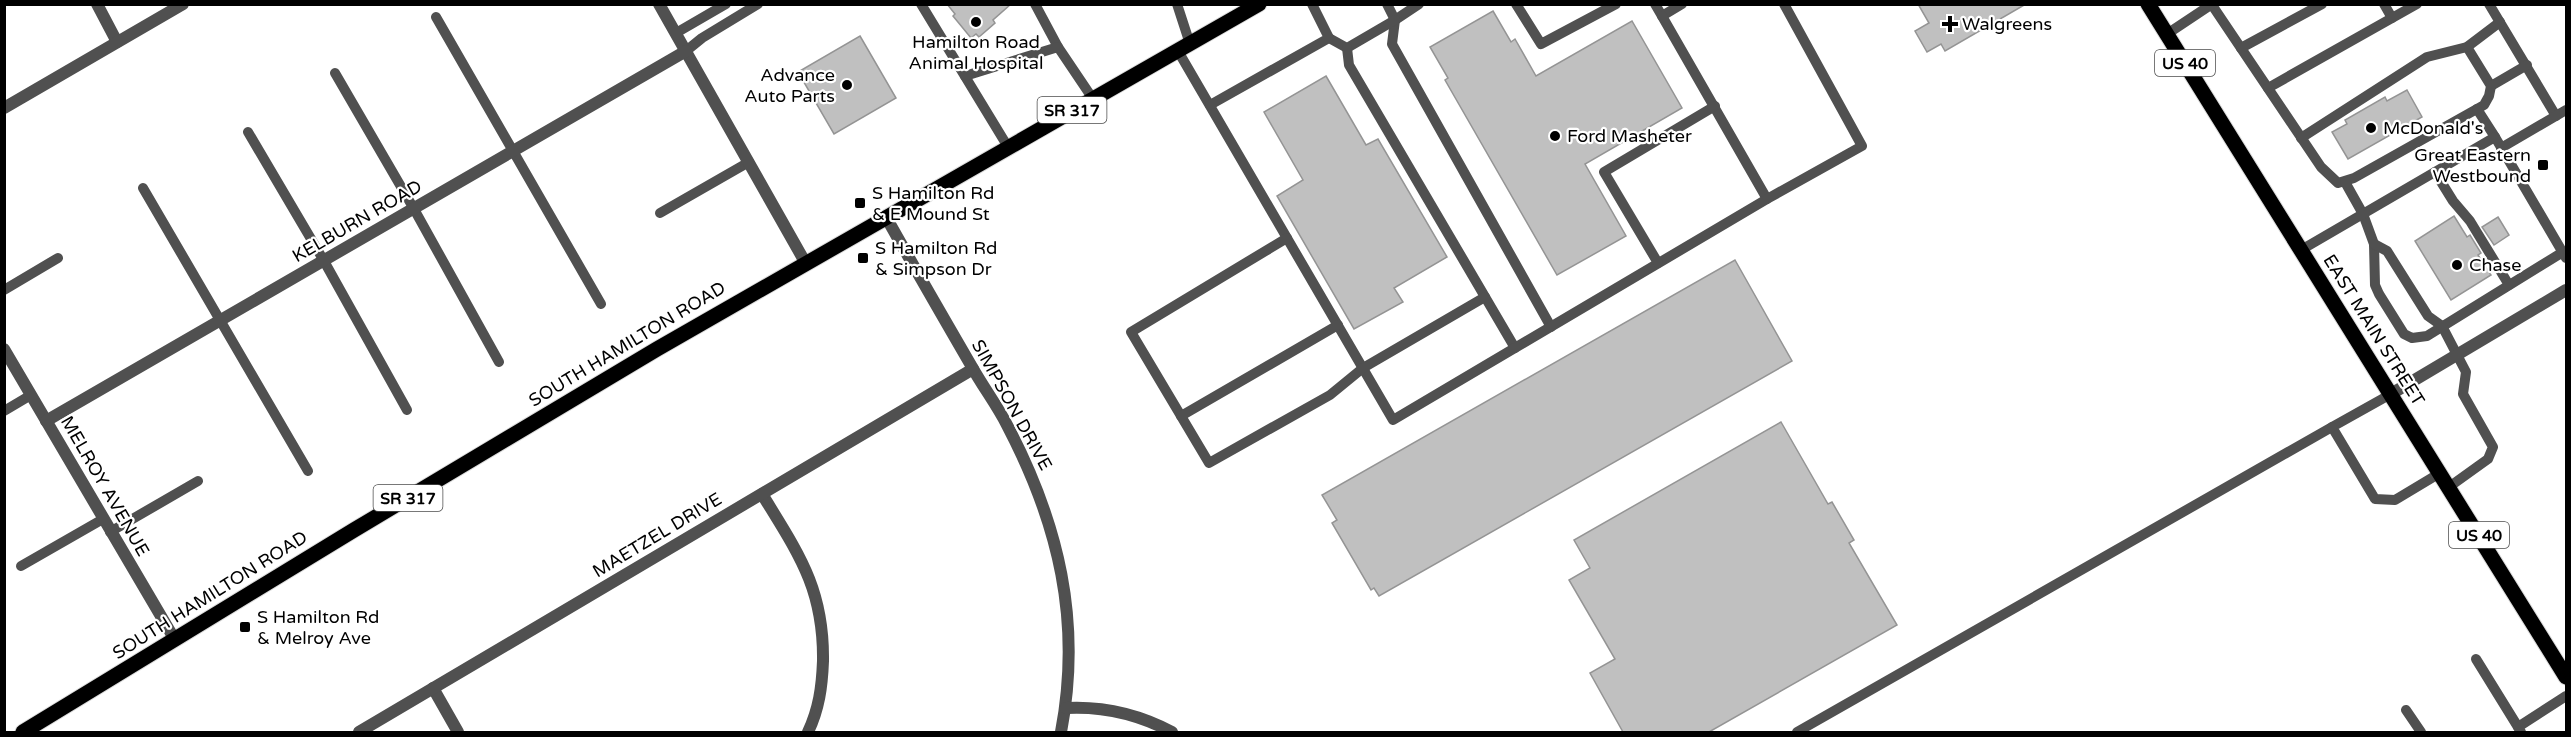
<svg xmlns="http://www.w3.org/2000/svg" width="2571" height="737" font-family="'Varela Round',sans-serif">
  <rect width="100%" height="100%" fill="#fff"/>
  <!-- building -->
  <g fill="#c0c0c0" stroke="#949494" stroke-width="1.5">
    <polygon points="947,4 1011,4 993,20 995,23 979,37 976,34 971,38 953,16 955,14"/>
    <polygon points="1918,4 2026,4 1945,51 1941,44 1927,52 1915,31 1929,23"/>
    <polygon points="1493,11 1511,42 1515,39 1536,76 1632,21 1682,108 1585,164 1626,236 1557,275 1445,80 1448,78 1430,47"/>
    <polygon points="860,36 896,98 834,134 798,72"/>
    <polygon points="1326,76 1366,145 1378,139 1447,257 1394,288 1403,302 1354,329 1277,196 1303,180 1264,112"/>
    <polygon points="2407,90 2422,117 2348,159 2332,132 2347,124 2345,120 2385,97 2387,101"/>
    <polygon points="2454,216 2467,237 2470,235 2481,253 2478,255 2491,275 2451,300 2415,241"/>
    <polygon points="2498,217 2509,235 2494,245 2482,227"/>
    <polygon points="1735,260 1792,361 1379,596 1374,588 1371,590 1332,523 1337,520 1322,495"/>
    <polygon points="1781,422 1828,504 1832,502 1854,540 1849,543 1897,625 1709,732 1623,732 1590,673 1615,659 1569,580 1590,568 1574,540"/>
  </g>
  <g fill="none" stroke-linecap="round" stroke-linejoin="round">
    <defs>
      <g id="primary">
        <polyline points="2148,4 2566,677"/>
        <polyline points="23,732 354,530 657,349 1259,4"/>
      </g>
    </defs>
    <!-- primary casing -->
    <use href="#primary" stroke="#dbdbdb" stroke-width="17"/>
    <!-- service -->
    <g stroke="#505050" stroke-width="10">
      <polyline points="921,4 1008,147"/>
      <polyline points="1035,4 1058,47"/>
      <polyline points="1177,4 1190,44"/>
      <polyline points="1387,4 1395,20 1419,4"/>
      <polyline points="1516,4 1541,44 1616,4"/>
      <polyline points="1655,4 1662,16 1682,4"/>
      <polyline points="2384,4 2392,18"/>
      <polyline points="2489,4 2556,116"/>
      <polyline points="2212,5 2321,167 2338,183 2354,178 2484,105 2489,96 2491,86 2467,47"/>
      <polyline points="1662,16 1767,199"/>
      <polyline points="436,17 601,304"/>
      <polyline points="1395,20 1392,44 1551,327"/>
      <polyline points="676,33 726,4"/>
      <polyline points="2167,34 2212,4"/>
      <polyline points="1329,38 1347,48 1395,20"/>
      <polyline points="1347,48 1349,65 1515,348"/>
      <polyline points="2241,48 2322,4"/>
      <polyline points="686,51 702,38 758,4"/>
      <polyline points="1178,51 1393,420 1767,199 1862,146 1784,4"/>
      <polyline points="335,73 414,209 499,362"/>
      <polyline points="965,76 1058,47 1093,99"/>
      <polyline points="2491,86 2527,65"/>
      <polyline points="2268,88 2417,4"/>
      <polyline points="1210,105 1329,38 1312,4"/>
      <polyline points="2477,109 2495,137"/>
      <polyline points="248,132 324,261 407,410"/>
      <polyline points="2301,138 2427,57 2467,47 2500,22"/>
      <polyline points="2501,148 2566,110"/>
      <polyline points="2435,172 2453,201 2470,221 2509,285"/>
      <polyline points="2345,182 2363,214 2374,244 2375,285 2379,294 2404,334 2412,338 2427,336 2563,252"/>
      <polyline points="143,188 308,471"/>
      <polyline points="660,213 749,162"/>
      <polyline points="1287,238 1131,332 1209,463 1330,395 1363,368 1485,297"/>
      <polyline points="2374,244 2387,251 2428,316 2442,326 2466,372 2463,394 2493,447 2488,459 2449,487"/>
      <polyline points="2301,250 2495,137 2566,258"/>
      <polyline points="1658,263 1604,172 1715,106"/>
      <polyline points="4,290 58,258"/>
      <polyline points="2391,394 2332,427 2375,499 2395,500 2440,473"/>
      <polyline points="4,411 31,395"/>
      <polyline points="1181,416 1338,325"/>
      <polyline points="110,532 198,481"/>
      <polyline points="21,566 103,519"/>
      <polyline points="2476,659 2518,727"/>
      <polyline points="2406,710 2421,732"/>
      <polyline points="1797,732 2332,427"/>
      <polyline points="2521,732 2518,727 2566,696"/>
    </g>
    <!-- minor -->
    <g stroke="#505050" stroke-width="12">
      <polyline points="97,4 117,42"/>
      <polyline points="659,4 805,262"/>
      <polyline points="4,108 183,4"/>
      <path d="M 886,217 C 914,267 943,317 972,367 C 983,387 997,405 1007,425 C 1059,524 1082,622 1061,732"/>
      <polyline points="4,349 175,640"/>
      <polyline points="2391,394 2566,290"/>
      <polyline points="46,421 686,51"/>
      <path d="M 762,494 C 798,553 824,588 823,661 C 822,687 819,709 808,732"/>
      <polyline points="433,688 458,732"/>
      <path d="M 1066,708 C 1104,706 1138,714 1172,732"/>
      <polyline points="359,732 973,369"/>
    </g>
    <!-- primary -->
    <use href="#primary" stroke="#000" stroke-width="15"/>
  </g>
  <!-- markers -->
  <g fill="#000" stroke="#fff" stroke-width="2">
    <circle cx="976" cy="22" r="6"/>
    <path d="M1947 15h6v6h6v6h-6v6h-6v-6h-6v-6h6z"/>
    <circle cx="847" cy="85" r="6"/>
    <circle cx="2371" cy="128" r="6"/>
    <circle cx="1555" cy="136" r="6"/>
    <rect x="2537" y="159" width="12" height="12" rx="3"/>
    <rect x="854" y="197" width="12" height="12" rx="3"/>
    <rect x="857" y="252" width="12" height="12" rx="3"/>
    <circle cx="2457" cy="265" r="6"/>
    <rect x="239" y="621" width="12" height="12" rx="3"/>
  </g>
  <g text-anchor="middle" stroke-width="4.5" stroke-linejoin="round" paint-order="stroke">
    <!-- shield labels -->
    <g fill="#fff" stroke="#4c4c4c" stroke-width="1.5">
      <rect x="2155" y="50" width="60" height="26" rx="4.5"/>
      <rect x="1037.5" y="97" width="69" height="26" rx="4.5"/>
      <rect x="373.5" y="485" width="69" height="26" rx="4.5"/>
      <rect x="2449" y="522" width="60" height="26" rx="4.5"/>
    </g>
    <g font-size="16" font-weight="bold" fill="#000">
      <text x="2185" y="69">US 40</text>
      <text x="1072" y="116">SR 317</text>
      <text x="408" y="504">SR 317</text>
      <text x="2479" y="541">US 40</text>
    </g>
    <!-- poi labels -->
    <g font-size="18" fill="#000" stroke="#fff" text-anchor="start">
      <text x="1962" y="30">Walgreens</text>
      <text x="976" y="48" text-anchor="middle">Hamilton Road<tspan x="976" dy="21">Animal Hospital</tspan></text>
      <text x="835" y="81" text-anchor="end">Advance<tspan x="835" dy="21">Auto Parts</tspan></text>
      <text x="2383" y="134">McDonald's</text>
      <text x="1567" y="142">Ford Masheter</text>
      <text x="2531" y="161" text-anchor="end">Great Eastern<tspan x="2531" dy="21">Westbound</tspan></text>
      <text x="872" y="199">S Hamilton Rd<tspan x="872" dy="21">&amp; E Mound St</tspan></text>
      <text x="875" y="254">S Hamilton Rd<tspan x="875" dy="21">&amp; Simpson Dr</tspan></text>
      <text x="2469" y="271">Chase</text>
      <text x="257" y="623">S Hamilton Rd<tspan x="257" dy="21">&amp; Melroy Ave</tspan></text>
    </g>
    <!-- street labels -->
    <g font-size="18" fill="#000" stroke="#fff">
      <text transform="translate(357 221) rotate(-30)" y="6">KELBURN ROAD</text>
      <text transform="translate(2374 330) rotate(58)" y="6">EAST MAIN STREET</text>
      <text transform="translate(627 344) rotate(-31)" y="6">SOUTH HAMILTON ROAD</text>
      <text transform="translate(1012 405) rotate(61)" y="6">SIMPSON DRIVE</text>
      <text transform="translate(105 486) rotate(60)" y="6">MELROY AVENUE</text>
      <text transform="translate(657 535) rotate(-31)" y="6">MAETZEL DRIVE</text>
      <text transform="translate(210 595) rotate(-32)" y="6">SOUTH HAMILTON ROAD</text>
    </g>
  </g>
  <!-- border -->
  <rect width="2571" height="737" fill="none" stroke="#000000" stroke-width="12"/>
</svg>
